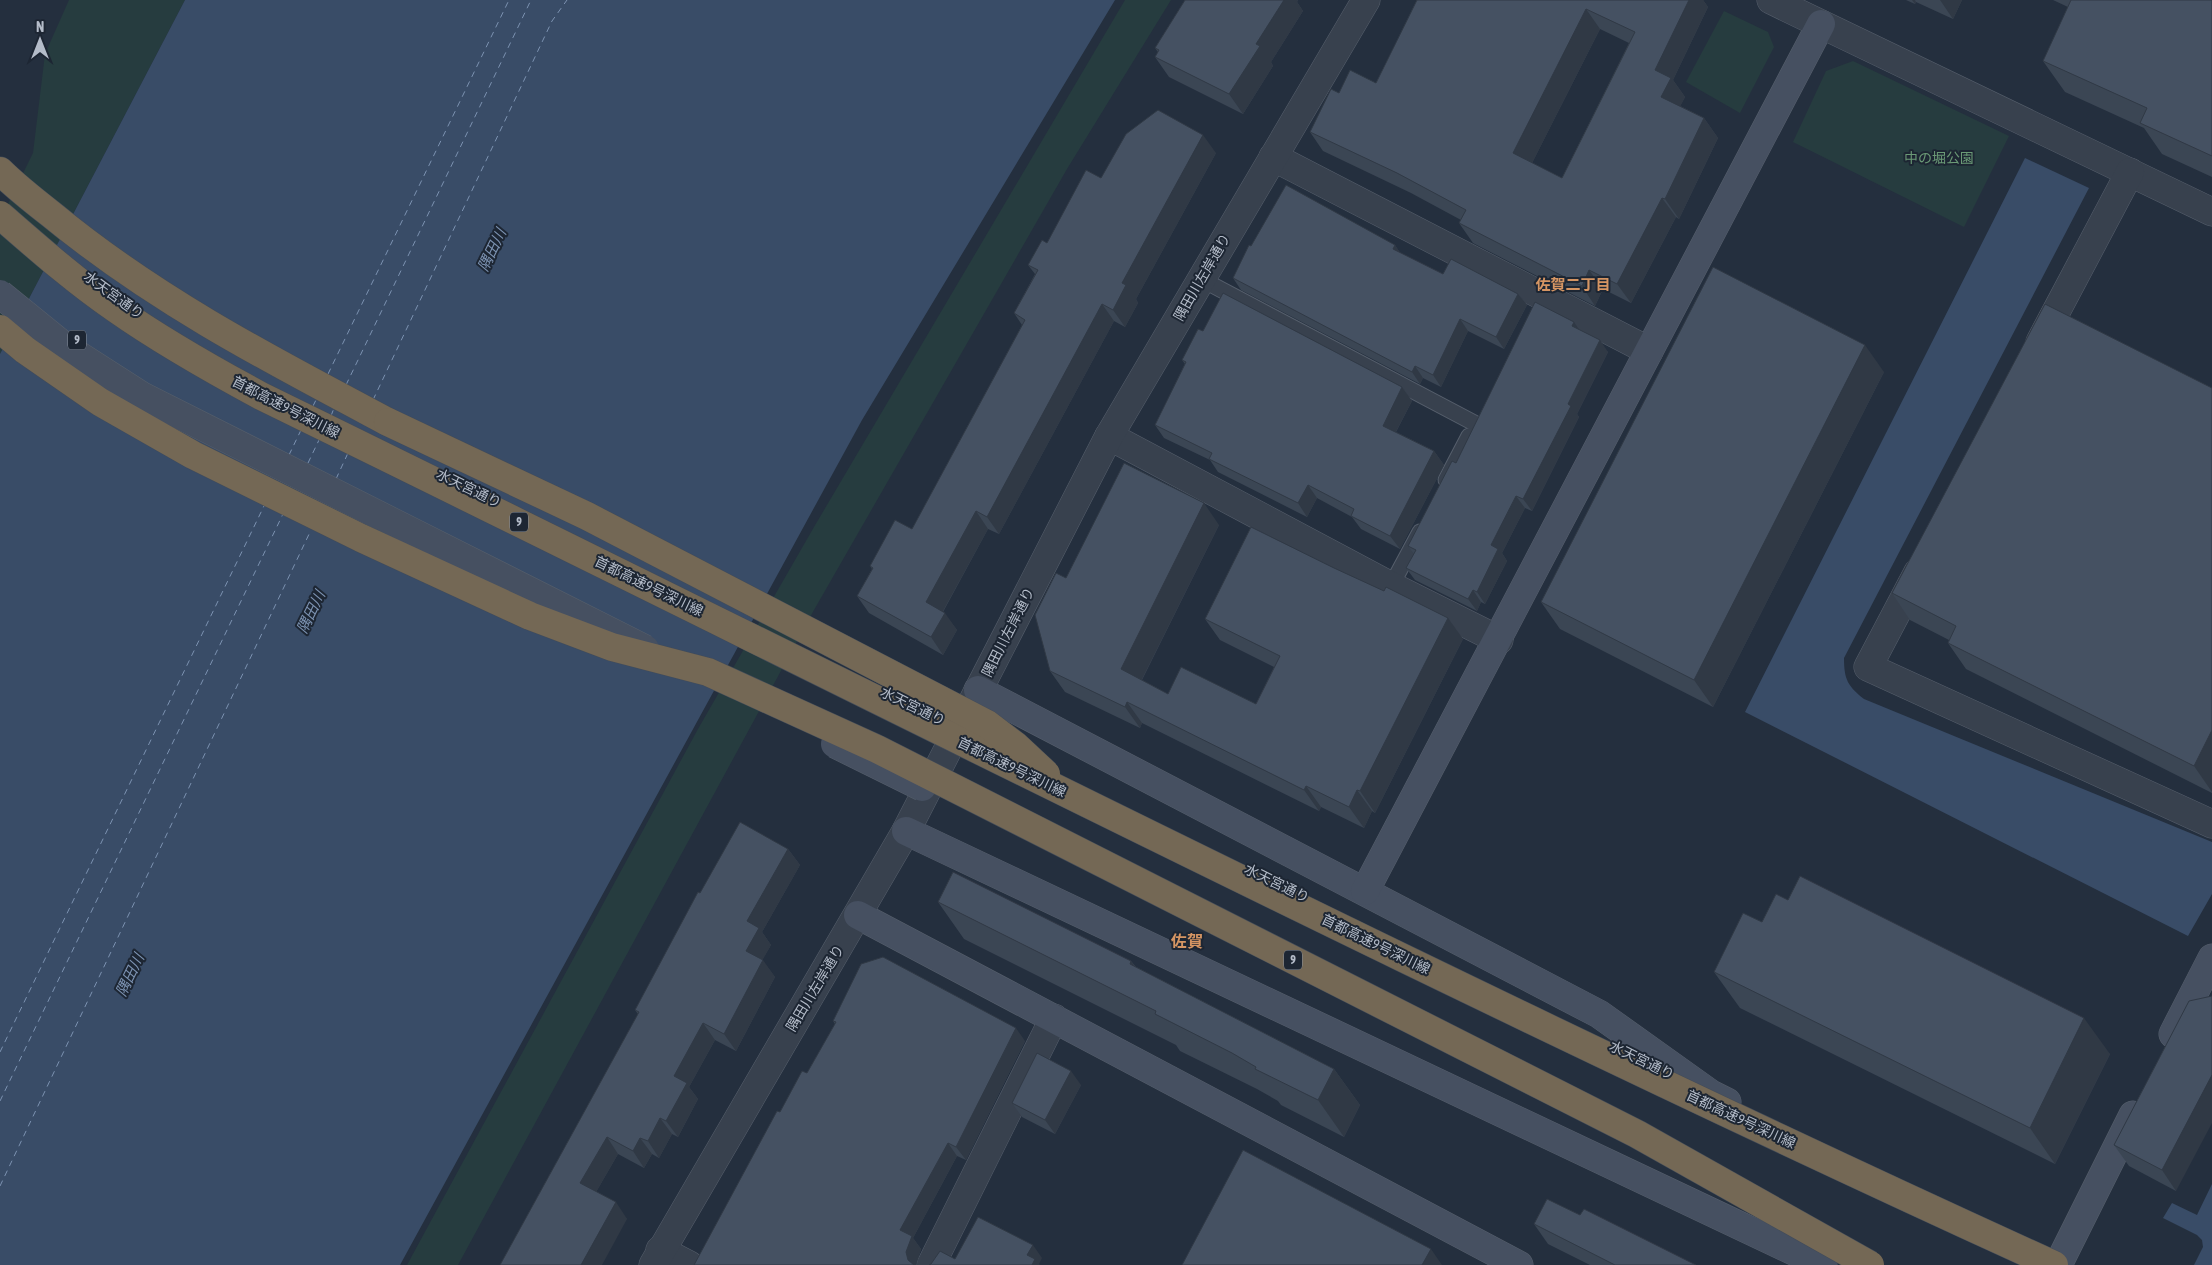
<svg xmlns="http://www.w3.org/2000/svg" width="2212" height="1265" font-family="'Asap Condensed','Noto Sans JP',sans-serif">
  <rect width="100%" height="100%" fill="#242f3e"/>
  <!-- green -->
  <g fill="#263c3f">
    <polygon points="69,0 185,0 0,354 0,220 33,153 45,54"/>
    <polygon points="1125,0 1171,0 1067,169 814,610 458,1265 407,1265 698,729 814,527"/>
    <polygon points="1724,11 1768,32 1774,47 1740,113 1686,82"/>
    <polygon points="1853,61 2009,136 1964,227 1793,142 1826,71"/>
  </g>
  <!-- water -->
  <g fill="#394c67">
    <polygon points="185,0 1115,0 862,420 400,1265 0,1265 0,354"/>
    <path d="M 2025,158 L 2089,188 L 1844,658 C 1844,680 1848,686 1864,699 L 2212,842 L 2212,894 L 2188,936 L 1745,712 Z"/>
    <polygon points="2212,1184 2212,1265 2194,1265 2203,1247 2202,1240 2197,1235 2163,1218 2172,1203 2197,1215"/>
  </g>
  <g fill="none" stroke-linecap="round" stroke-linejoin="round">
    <!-- ferry -->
    <g stroke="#7c92b1" stroke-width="1" stroke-dasharray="6 5" stroke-linecap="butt">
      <polyline points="328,374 509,0"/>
      <polyline points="346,385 531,0"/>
      <polyline points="373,400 552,21 567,0"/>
      <polyline points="313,406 317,398"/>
      <polyline points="331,416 334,408"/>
      <polyline points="289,455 301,430"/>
      <polyline points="308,463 319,440"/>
      <polyline points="336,479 348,453"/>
      <polyline points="0,1052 264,506"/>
      <polyline points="0,1101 283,514"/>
      <polyline points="0,1186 311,530"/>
    </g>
    <defs>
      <g id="lane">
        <polyline points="1201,279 1476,424"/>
        <polyline points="1446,480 1469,436"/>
        <polyline points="1391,586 1420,532"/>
      </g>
      <g id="street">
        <polyline points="1771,0 2212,212"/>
        <polyline points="1273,157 1649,351"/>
        <polyline points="2040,342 2130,172"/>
        <polyline points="1109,436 1391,586 1499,640"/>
        <polyline points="1918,572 1868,667 2212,824"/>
        <polyline points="660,1250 689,1265"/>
        <polyline points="653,1265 906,831 1109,436 1366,0"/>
        <polyline points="931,1265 1054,1018"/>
      </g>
      <g id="secondary">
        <polyline points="978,690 1599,1014 1711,1094 1727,1102"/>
        <polyline points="906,831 1823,1265"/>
        <polyline points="1365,891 1821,24"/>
        <polyline points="858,915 1519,1265"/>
        <polyline points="2173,1034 2212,958"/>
        <polyline points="2058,1265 2133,1115"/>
      </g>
      <path id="highway" d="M 0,171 C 16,187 34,201 52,215 C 155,300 271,360 388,422"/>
    </defs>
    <!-- lane casing -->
    <use href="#lane" stroke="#565f6c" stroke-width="17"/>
    <!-- street casing -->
    <use href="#street" stroke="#565f6c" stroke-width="29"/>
    <!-- secondary casing -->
    <use href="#secondary" stroke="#565f6c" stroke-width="29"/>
    <!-- highway casing -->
    <use href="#highway" stroke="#434c59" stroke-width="29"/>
    <!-- lane -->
    <use href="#lane" stroke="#38414e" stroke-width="15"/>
    <!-- street -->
    <use href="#street" stroke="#38414e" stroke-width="28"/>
    <!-- secondary -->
    <use href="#secondary" stroke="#465061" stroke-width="28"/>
    <!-- highway -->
    <use href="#highway" stroke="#746855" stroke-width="28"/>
    <defs>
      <g id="secondary-bridge">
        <polyline points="0,294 64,346 142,396 645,649"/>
        <polyline points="835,744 922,787"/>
      </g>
      <g id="highway-bridge">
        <path d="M 0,215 C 38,248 75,281 116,309 C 163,342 211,369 261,396 C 858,688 1450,990 2054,1265"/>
        <polyline points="0,329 25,350 100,402 193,455 361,538 530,616 612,647 708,672 877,749 1637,1134 1870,1265"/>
        <polyline points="388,422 587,516 987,724 1016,746 1046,774"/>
      </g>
    </defs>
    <!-- secondary-bridge casing -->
    <use href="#secondary-bridge" stroke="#565f6c" stroke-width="29" stroke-linecap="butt"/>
    <!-- highway-bridge casing -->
    <use href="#highway-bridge" stroke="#434c59" stroke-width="29" stroke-linecap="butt"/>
    <!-- secondary-bridge -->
    <use href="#secondary-bridge" stroke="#465061" stroke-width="28"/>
    <!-- highway-bridge -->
    <use href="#highway-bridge" stroke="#746855" stroke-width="28"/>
  </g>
  <!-- wall -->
  <g fill="#3b4654" fill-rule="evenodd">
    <polygon points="1185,0 1298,0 1297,2 1303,11 1271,62 1273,66 1243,114 1169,77 1155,57 1158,52 1155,48"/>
    <path d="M 1417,0 L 1703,0 L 1708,7 L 1673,80 L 1685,97 L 1680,106 L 1704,118 L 1718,138 L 1679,219 L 1676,217 L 1631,303 L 1603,289 L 1595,306 L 1473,243 L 1459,223 L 1461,220 L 1411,193 L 1323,151 L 1310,132 L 1339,93 L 1376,83 ZM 1600,29 L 1629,43 L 1562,178 L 1532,163 Z"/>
    <polygon points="1906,0 1962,0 1953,19 1916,2 1915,4"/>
    <polygon points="2053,0 2212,0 2212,177 2162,154 2144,128 2065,92 2043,61 2068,7"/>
    <polygon points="1216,153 1136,299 1138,303 1125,327 1114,321 999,534 988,529 943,612 957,630 943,655 869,613 857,596 872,569 870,566 912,529 1022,325 1014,313 1035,274 1028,265 1047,243 1101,178"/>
    <polygon points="1395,245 1400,253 1443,274 1518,294 1527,305 1504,349 1468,331 1441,387 1423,378 1420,384 1241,290 1233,278 1251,246"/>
    <polygon points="1579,330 1608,352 1577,414 1579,417 1532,511 1525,508 1502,553 1507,561 1485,604 1481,602 1477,611 1415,580 1406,568 1414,554 1408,546 1456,463"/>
    <polygon points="1203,331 1402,387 1412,401 1396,432 1434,451 1444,465 1400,549 1361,529 1352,517 1317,498 1307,517 1218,472 1210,460 1164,438 1155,425 1185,364 1182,360"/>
    <polygon points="1884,372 1713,707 1560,629 1541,602"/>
    <polygon points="2212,388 2212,793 1966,669 1948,643 1949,640 1910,620 1892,593"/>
    <polygon points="1219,525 1142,680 1168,694 1256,704 1274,667 1220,640 1205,619 1463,639 1375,813 1372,811 1364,828 1321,807 1319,811 1142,723 1140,728 1065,692 1050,671 1066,578"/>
    <polygon points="788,849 800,865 762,932 771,945 762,960 775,977 736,1051 715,1040 689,1087 698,1099 678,1137 672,1134 659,1158 652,1154 644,1168 618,1154 596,1192 627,1219 500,1265 638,1014 635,1010 700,893"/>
    <polygon points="938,902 1131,961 1136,967 1334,1069 1360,1105 1344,1137 1281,1105 1278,1101 1257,1089 1180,1051 1176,1045 964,939"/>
    <polygon points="1762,922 2110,1054 2055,1164 1740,1008 1714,972"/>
    <polygon points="2189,1001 2176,1191 2129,1166 2114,1145"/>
    <polygon points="833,1021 1025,1041 966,1160 957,1156 913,1238 921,1249 916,1265 694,1265 780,1112 807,1073 835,1024"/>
    <polygon points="1081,1085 1055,1134 1022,1117 1012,1103"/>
    <polygon points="1580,1215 1696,1265 1590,1265 1548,1244 1534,1224"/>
  </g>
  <!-- shaded-wall -->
  <g fill="#303945">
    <polygon points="1284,0 1298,0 1297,2 1303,11 1271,62 1273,66 1243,114 1229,94 1256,44"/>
    <polygon points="1689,0 1703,0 1708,7 1673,80 1685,97 1675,117 1661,97 1655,70"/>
    <polygon points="1912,0 1915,0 1916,2 1915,4"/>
    <polygon points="1940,0 1962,0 1953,19"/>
    <polygon points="1586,9 1600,29 1527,173 1513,153"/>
    <polygon points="1704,118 1718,138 1679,219 1665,199"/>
    <polygon points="1203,135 1216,153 1136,299 1138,303 1125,327 1113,310 1122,283"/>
    <polygon points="1662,198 1676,217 1631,303 1617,284"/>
    <polygon points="1395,245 1403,257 1393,249"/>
    <polygon points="1589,270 1603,289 1595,306 1582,286"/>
    <polygon points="1518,294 1527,305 1504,349 1496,337"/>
    <polygon points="1102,304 1114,321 999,534 987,517"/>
    <polygon points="1460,319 1468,331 1441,387 1433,375"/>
    <polygon points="1574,322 1582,334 1572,326"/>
    <polygon points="1600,340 1608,352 1577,414 1579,417 1532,511 1523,499 1568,404"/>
    <polygon points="1865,345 1884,372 1713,707 1694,680"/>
    <polygon points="1415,366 1423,378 1420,384 1412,372"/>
    <polygon points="1402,387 1412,401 1392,439 1383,426"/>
    <polygon points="1434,451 1444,465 1400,549 1390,536"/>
    <polygon points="1308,485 1317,498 1307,517 1298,503"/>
    <polygon points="1516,496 1525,508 1502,553 1507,561 1485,604 1477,592 1491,545"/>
    <polygon points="1204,503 1219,525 1136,691 1121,669"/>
    <polygon points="976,511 988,529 938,620 926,602"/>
    <polygon points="1473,590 1481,602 1477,611 1468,599"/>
    <polygon points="945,613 957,630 943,655 931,637"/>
    <polygon points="1448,618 1463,639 1375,813 1360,791"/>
    <polygon points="1127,702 1142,723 1140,728 1125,707"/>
    <polygon points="2212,730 2212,792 2194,766"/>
    <polygon points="1306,786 1321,807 1319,811 1304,790"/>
    <polygon points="1357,790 1372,811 1364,828 1349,807"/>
    <polygon points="788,849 800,865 762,932 771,945 758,968 746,951 747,921"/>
    <polygon points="763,960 775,977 736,1051 724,1034"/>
    <polygon points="1131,961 1157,998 1130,964"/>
    <polygon points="2084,1018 2110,1054 2055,1164 2030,1128"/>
    <polygon points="703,1023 715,1040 689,1087 698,1099 678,1137 666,1121 674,1076"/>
    <polygon points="1016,1028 1025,1041 966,1160 956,1147"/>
    <polygon points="1334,1069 1360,1105 1344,1137 1318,1100"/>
    <polygon points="1071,1071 1081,1085 1055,1134 1045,1120"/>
    <polygon points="2212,1075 2212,1123 2176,1191 2162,1170"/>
    <polygon points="660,1118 672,1134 659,1158 648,1141"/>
    <polygon points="607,1137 618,1154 592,1199 580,1183"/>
    <polygon points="640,1138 652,1154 644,1168 633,1151"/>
    <polygon points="948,1143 957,1156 913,1238 921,1249 916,1265 912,1265 908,1260 900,1230"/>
    <polygon points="616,1202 627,1219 602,1265 581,1265"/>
    <polygon points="1033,1245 1042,1258 1039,1264 1040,1265 1032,1265 1027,1255"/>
    <polygon points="1431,1249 1442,1265 1422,1265"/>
  </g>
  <!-- building -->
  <g fill="#455162" stroke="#303945" fill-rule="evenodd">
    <polygon points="1185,0 1284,0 1256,44 1260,46 1229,94 1155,57 1159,50 1155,48"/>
    <path d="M 1417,0 L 1689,0 L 1655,70 L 1671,78 L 1661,97 L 1704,118 L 1665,199 L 1662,198 L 1617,284 L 1589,270 L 1582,286 L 1459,223 L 1466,210 L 1397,173 L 1310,132 L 1331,89 L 1339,93 L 1350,70 L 1376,83 ZM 1586,9 L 1635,32 L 1562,178 L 1513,153 Z"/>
    <polygon points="2071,0 2212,0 2212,156 2140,123 2147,108 2043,61"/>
    <polygon points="1158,110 1203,135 1122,283 1126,285 1113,310 1102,304 987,517 976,511 926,602 945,613 931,637 857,596 873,568 870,566 895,520 912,529 1025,320 1014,313 1038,270 1028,265 1042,240 1047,243 1086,170 1101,178 1126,134"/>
    <polygon points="1286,185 1395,245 1393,249 1443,274 1451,259 1518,294 1496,337 1460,319 1433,375 1415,366 1412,372 1233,278 1249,245 1251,246"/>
    <polygon points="1713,267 1865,345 1694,680 1541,602"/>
    <polygon points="1223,293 1402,387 1383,426 1434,451 1390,536 1351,516 1354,509 1308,485 1298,503 1209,459 1212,453 1155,425 1186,362 1182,360 1198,329 1203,331"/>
    <polygon points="1535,302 1574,322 1572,326 1600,340 1568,404 1571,406 1523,499 1516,496 1491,545 1498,549 1477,592 1473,590 1468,599 1406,568 1416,550 1408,546 1452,461 1456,463"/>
    <polygon points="2045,304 2212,388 2212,730 2194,766 1948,643 1956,626 1892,593"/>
    <polygon points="1124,463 1204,503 1121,669 1168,694 1181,667 1256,704 1280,656 1205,619 1251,527 1334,568 1384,591 1386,587 1448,618 1360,791 1357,790 1349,807 1306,786 1304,790 1127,702 1125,707 1050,671 1035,615 1056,573 1066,578"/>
    <polygon points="740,822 788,849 747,921 759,928 746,951 763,960 724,1034 703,1023 674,1076 687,1083 666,1121 660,1118 648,1141 640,1138 633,1151 607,1137 580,1183 616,1202 581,1265 500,1265 639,1012 635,1010 698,892 700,893"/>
    <polygon points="953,872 1131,961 1130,964 1334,1069 1318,1100 1255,1069 1256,1067 1232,1053 1155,1014 1156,1011 938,902"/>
    <polygon points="1800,876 2084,1018 2030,1128 1714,972 1743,913 1762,922 1776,894 1788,900"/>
    <polygon points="883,957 1016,1028 956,1147 948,1143 900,1230 912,1236 906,1252 908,1260 914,1265 694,1265 777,1111 780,1112 802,1071 807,1073 836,1022 833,1021 861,964"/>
    <polygon points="2212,996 2212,1075 2162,1170 2114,1145 2189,1001"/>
    <polygon points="1037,1053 1071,1071 1045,1120 1012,1103"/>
    <polygon points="1243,1150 1431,1249 1422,1265 1182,1265"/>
    <polygon points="1547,1199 1580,1215 1584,1209 1696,1265 1615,1265 1534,1224"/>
    <polygon points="978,1217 1033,1245 1027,1255 1035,1259 1032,1265 929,1265 931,1264 940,1251 955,1259"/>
  </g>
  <g text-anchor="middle" stroke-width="4" stroke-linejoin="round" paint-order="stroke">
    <!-- shield labels -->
    <g fill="#1d2633" stroke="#878f9c" stroke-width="1">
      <rect x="68" y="330.5" width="18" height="19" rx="4"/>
      <rect x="510" y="512.5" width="18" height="19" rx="4"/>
      <rect x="1284" y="950.5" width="18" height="19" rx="4"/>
    </g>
    <g font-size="12" font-weight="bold" fill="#b4bcc9">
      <text x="77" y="344">9</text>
      <text x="519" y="526">9</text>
      <text x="1293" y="964">9</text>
    </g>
    <!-- park labels -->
    <g font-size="14" fill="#6b9a76" stroke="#1d2633">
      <text x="1939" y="163">中の堀公園</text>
    </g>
    <!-- street labels -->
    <g font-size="14" fill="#b4bcc9" stroke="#1d2633">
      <text transform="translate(1202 277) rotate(-60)" y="5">隅田川左岸通り</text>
      <text transform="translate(114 295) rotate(36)" y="5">水天宮通り</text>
      <text transform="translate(286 407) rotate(27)" y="5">首都高速9号深川線</text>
      <text transform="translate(469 488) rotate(26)" y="5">水天宮通り</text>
      <text transform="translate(649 586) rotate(26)" y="5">首都高速9号深川線</text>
      <text transform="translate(1008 632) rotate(-63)" y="5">隅田川左岸通り</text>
      <text transform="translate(913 706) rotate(26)" y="5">水天宮通り</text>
      <text transform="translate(1012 767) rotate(26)" y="5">首都高速9号深川線</text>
      <text transform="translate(1277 883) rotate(26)" y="5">水天宮通り</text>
      <text transform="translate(1376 944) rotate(26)" y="5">首都高速9号深川線</text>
      <text transform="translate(815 988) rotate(-59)" y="5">隅田川左岸通り</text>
      <text transform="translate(1642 1060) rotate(26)" y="5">水天宮通り</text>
      <text transform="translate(1741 1119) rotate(25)" y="5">首都高速9号深川線</text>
    </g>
    <!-- water labels -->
    <g font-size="15" font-style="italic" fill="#7c92b1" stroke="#1d2633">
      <text transform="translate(492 250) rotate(-64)" y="5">隅田川</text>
      <text transform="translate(311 612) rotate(-64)" y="5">隅田川</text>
      <text transform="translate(130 975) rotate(-64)" y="5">隅田川</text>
    </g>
    <!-- neighbourhood labels -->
    <g font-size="15" font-weight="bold" fill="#d59563" stroke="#1d2633">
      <text x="1573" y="290">佐賀二丁目</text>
    </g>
    <!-- quarter labels -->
    <g font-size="16" font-weight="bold" fill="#d59563" stroke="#1d2633">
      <text x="1187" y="947">佐賀</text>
    </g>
  </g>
  <!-- north arrow -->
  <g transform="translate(40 40)" stroke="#1d2633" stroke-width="4" paint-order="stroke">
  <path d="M0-4L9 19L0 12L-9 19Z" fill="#b4bcc9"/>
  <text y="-8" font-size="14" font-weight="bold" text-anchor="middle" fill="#b4bcc9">N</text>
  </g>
</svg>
